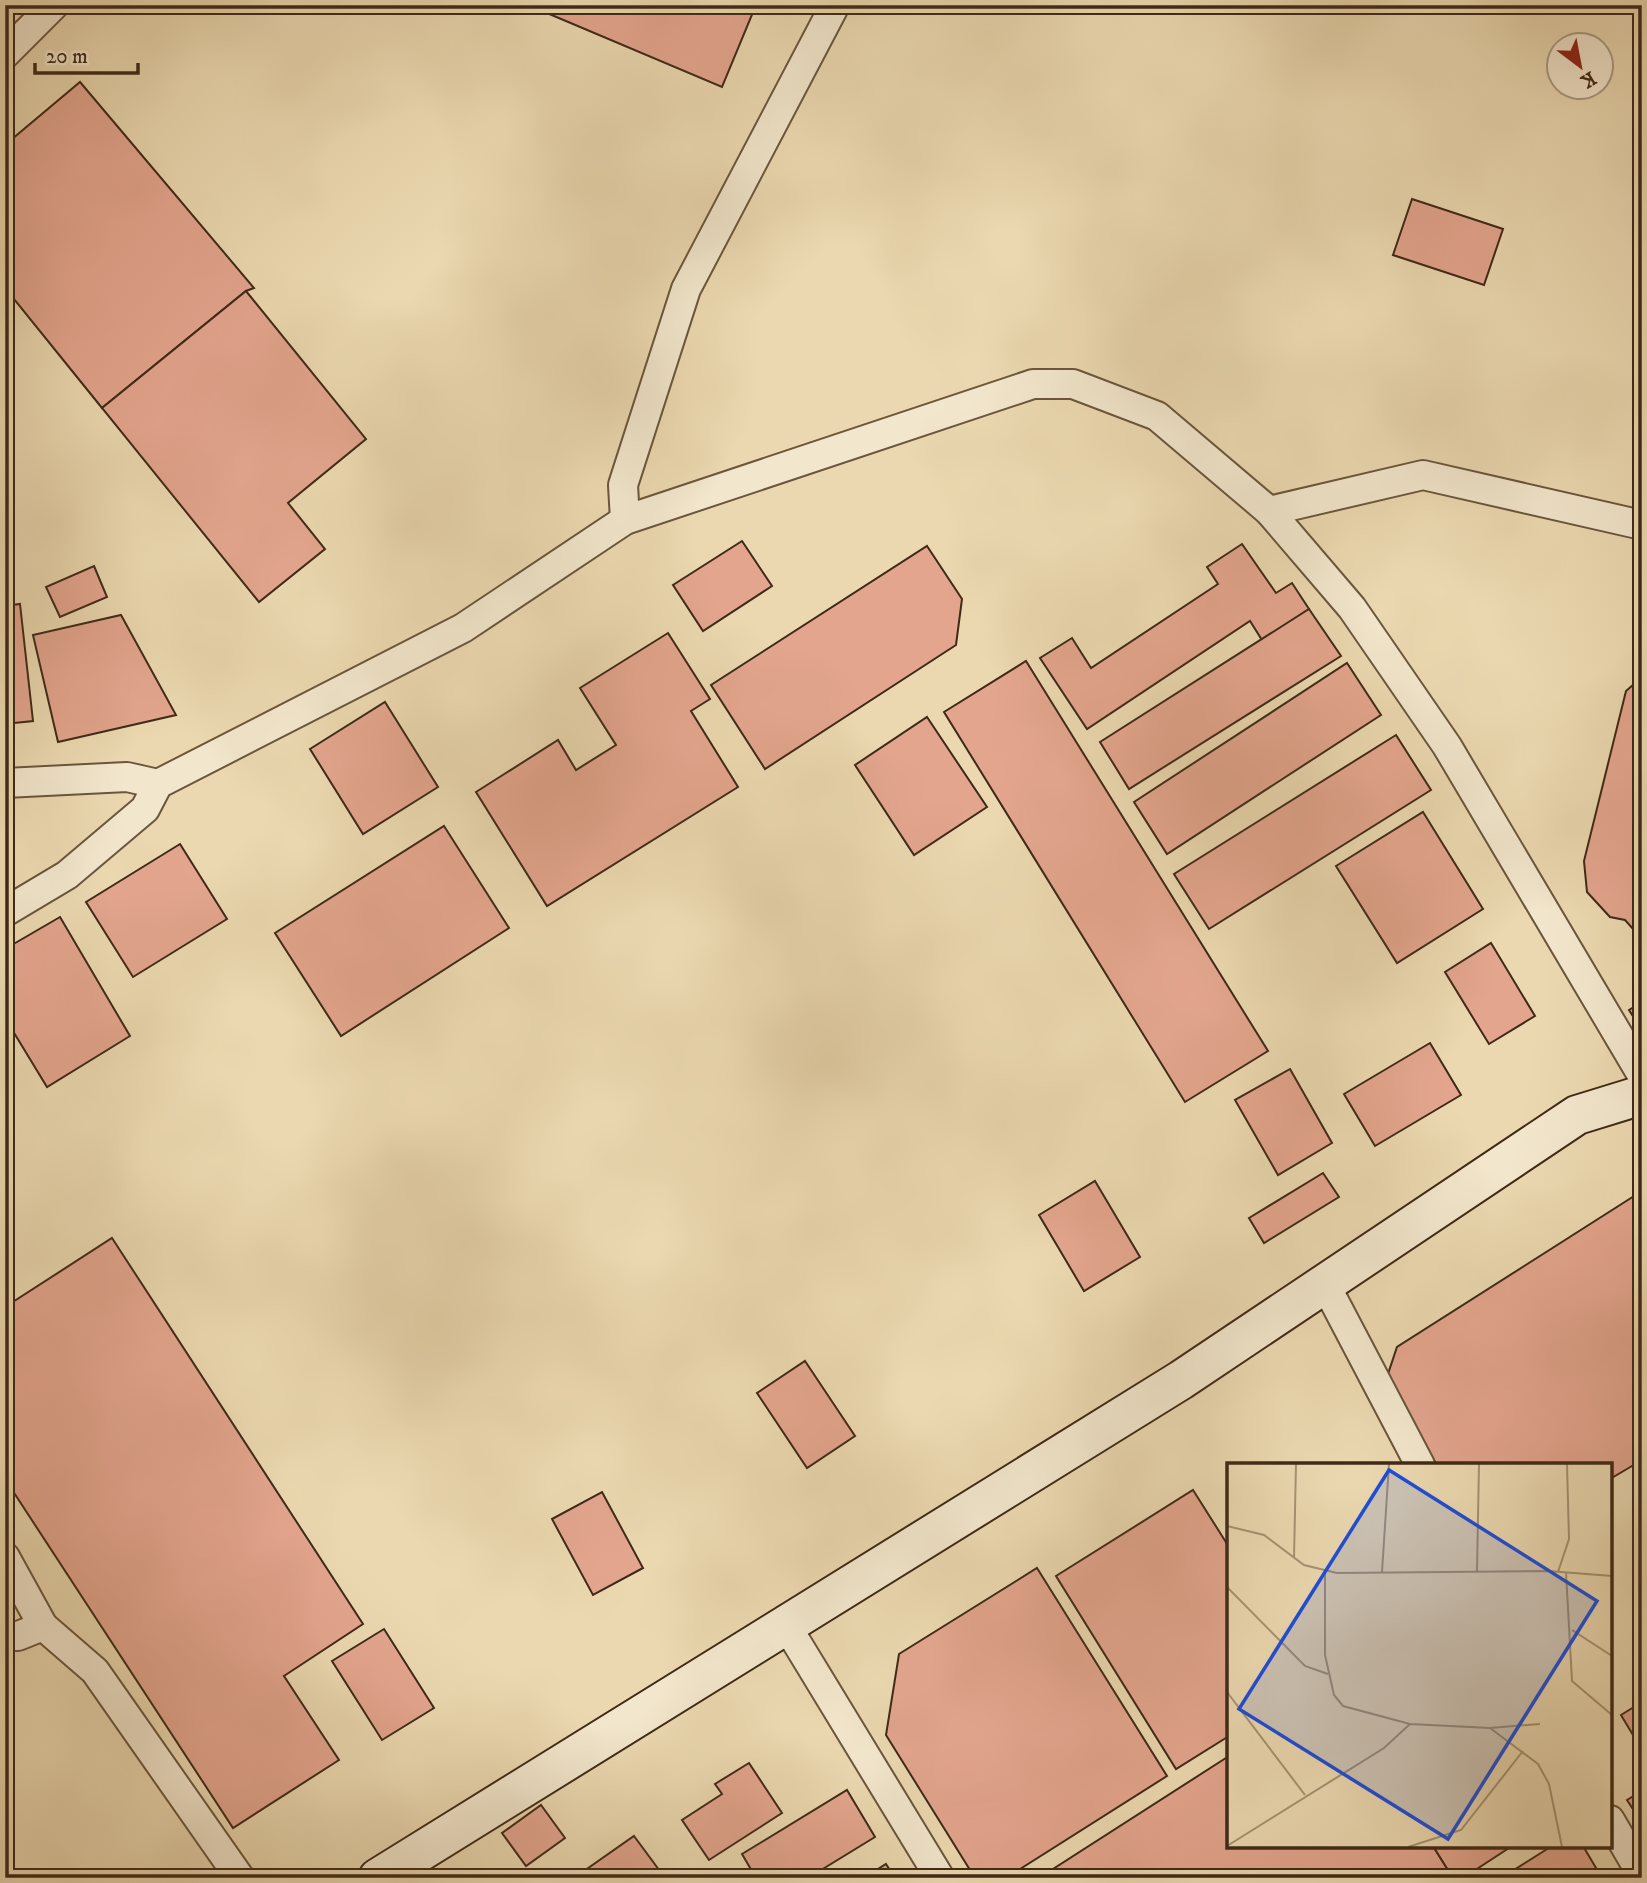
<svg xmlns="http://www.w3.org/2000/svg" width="1647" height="1883" font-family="'IM FELL DW Pica',serif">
  <rect width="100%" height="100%" fill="#ebd8b0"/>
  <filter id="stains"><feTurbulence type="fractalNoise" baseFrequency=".00286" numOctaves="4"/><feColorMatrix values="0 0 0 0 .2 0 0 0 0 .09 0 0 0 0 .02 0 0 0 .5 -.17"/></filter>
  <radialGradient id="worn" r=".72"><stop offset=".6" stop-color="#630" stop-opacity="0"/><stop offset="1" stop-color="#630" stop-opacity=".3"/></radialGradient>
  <!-- building -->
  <g fill="#e3a58e" stroke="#3f2a16" stroke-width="2">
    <polygon points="528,5 756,5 722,87"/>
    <polygon points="80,82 254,288 246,291 102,408 5,288 5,145"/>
    <polygon points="1412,199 1503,229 1484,285 1393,255"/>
    <polygon points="246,291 366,439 288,503 325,549 259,602 102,408"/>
    <polygon points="742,541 772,586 703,631 673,585"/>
    <polygon points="1242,544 1276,593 1292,583 1309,609 1262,640 1250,621 1087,729 1040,658 1072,638 1091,668 1218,584 1207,567"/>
    <polygon points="927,546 962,599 956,645 765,769 711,685"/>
    <polygon points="94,566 107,597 60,617 46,587"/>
    <polygon points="20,604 33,721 5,724 5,606"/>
    <polygon points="1309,609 1341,656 1129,789 1100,742"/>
    <polygon points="121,615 176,715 58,742 33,635"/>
    <polygon points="668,633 710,699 691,711 738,787 547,906 476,792 558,740 576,770 616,745 580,688"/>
    <polygon points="1026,661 1268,1051 1185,1102 944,712"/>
    <polygon points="1347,663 1381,715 1167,854 1134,802"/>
    <polygon points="1642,677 1642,939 1625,920 1610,917 1587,892 1584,861 1626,691"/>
    <polygon points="385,702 438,787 363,834 310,749"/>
    <polygon points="927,717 987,807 914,855 855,765"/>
    <polygon points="1396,735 1431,790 1209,929 1174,874"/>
    <polygon points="1423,812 1483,909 1397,963 1336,866"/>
    <polygon points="444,826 509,928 341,1036 275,933"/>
    <polygon points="180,844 227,919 133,977 86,902"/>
    <polygon points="60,917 130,1036 47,1087 5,1018 5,949"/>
    <polygon points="1491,943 1535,1016 1489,1044 1445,972"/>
    <polygon points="1642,1002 1642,1018 1636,1021 1629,1010"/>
    <polygon points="1430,1043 1461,1095 1375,1146 1344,1094"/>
    <polygon points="1290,1069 1332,1143 1278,1175 1235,1100"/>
    <polygon points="1323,1173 1339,1197 1264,1243 1249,1218"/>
    <polygon points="1095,1181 1140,1257 1084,1291 1039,1215"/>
    <polygon points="1642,1191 1642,1460 1610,1479 1610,1465 1437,1465 1386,1380 1397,1347"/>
    <polygon points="112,1238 363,1624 284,1676 339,1760 233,1828 5,1479 5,1307"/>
    <polygon points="805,1361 855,1436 807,1468 757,1393"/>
    <polygon points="1193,1490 1229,1547 1229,1736 1176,1769 1056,1576"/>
    <polygon points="602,1492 643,1568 593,1595 552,1519"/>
    <polygon points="1037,1568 1167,1776 1006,1878 975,1878 886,1735 899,1654"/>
    <polygon points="384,1629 434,1708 382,1740 332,1661"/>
    <polygon points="1642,1702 1642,1750 1621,1715"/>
    <polygon points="1229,1756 1229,1846 1433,1846 1453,1878 1039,1878"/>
    <polygon points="749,1763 782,1813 709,1860 682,1820 722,1794 715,1784"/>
    <polygon points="847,1790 875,1837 808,1878 756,1878 742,1854"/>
    <polygon points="1642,1791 1642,1823 1627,1800"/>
    <polygon points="541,1805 565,1838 526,1866 502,1833"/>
    <polygon points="634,1836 665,1878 574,1878"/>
    <polygon points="1433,1846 1512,1846 1463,1878 1453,1878"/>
    <polygon points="1552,1846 1583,1846 1602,1878 1501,1878"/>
    <polygon points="886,1864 895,1878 864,1878"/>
  </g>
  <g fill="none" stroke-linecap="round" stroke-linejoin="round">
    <defs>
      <g id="street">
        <polyline points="5,54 54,5"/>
        <polyline points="1269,511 1423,475 1642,525"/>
        <polyline points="625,520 623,485 686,289 835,5"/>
        <polyline points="5,783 127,777 158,784"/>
        <polyline points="5,912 67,875 145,809 158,784 463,628 625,520 1033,384 1073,384 1157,416 1269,511 1352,608 1447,746 1642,1075"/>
        <polyline points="1325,1284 1420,1465"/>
        <polyline points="5,1557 43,1626 95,1671 240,1878"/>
        <polyline points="786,1625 940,1878"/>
        <polyline points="5,1636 18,1636 43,1626"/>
        <polyline points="1610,1820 1642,1875"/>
      </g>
      <polyline id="secondary" points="378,1878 1181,1380 1577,1115 1642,1095"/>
    </defs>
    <!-- street casing -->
    <use href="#street" stroke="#6a563c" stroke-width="32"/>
    <!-- secondary casing -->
    <use href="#secondary" stroke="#3f2a16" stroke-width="42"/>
    <!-- street -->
    <use href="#street" stroke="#f2e6cc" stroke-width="28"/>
    <!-- secondary -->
    <use href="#secondary" stroke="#f2e6cc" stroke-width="38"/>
  </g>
  <!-- overview -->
  <g transform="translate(1227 1463)">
    <rect width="385" height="385" fill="#ebd8b0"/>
    <path fill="none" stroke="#a69272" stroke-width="2" d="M 0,63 L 37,72 L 77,102 L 110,110 L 321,108 L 385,113M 67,95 L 69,1M 98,107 L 98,192 L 107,232 L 116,243 L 183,261 L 263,265 L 313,261M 250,108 L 252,1M 155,109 L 162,1M 331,109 L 342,76 L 340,1M 339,109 L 345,218 L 385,252M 0,124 L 78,203 L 101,211M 345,167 L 385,193M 0,229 L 78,332M 263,265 L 311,301 L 322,321 L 335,384M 0,383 L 157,285 L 183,261M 181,384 L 234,367 L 296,288"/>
    <path fill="#1d4ed8" fill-opacity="0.15" stroke="#1d4ed8" stroke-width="3.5" d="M 162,7 L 370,138 L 221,376 L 12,246 Z"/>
    <rect width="385" height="385" fill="none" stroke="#3f2a16" stroke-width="3.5"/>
  </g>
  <!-- margin -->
  <rect width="1647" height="1883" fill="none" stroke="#ebd8b0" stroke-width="28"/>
  <rect x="7" y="7" width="1633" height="1869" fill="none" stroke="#3f2a16" stroke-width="3.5"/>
  <rect x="14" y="14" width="1619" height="1855" fill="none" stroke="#3f2a16" stroke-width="2"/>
  <!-- north arrow -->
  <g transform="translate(1580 66) rotate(148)"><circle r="33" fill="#f2e6cc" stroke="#aa9b83" stroke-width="2"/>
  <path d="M0-5L12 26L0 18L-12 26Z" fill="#8f2418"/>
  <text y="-10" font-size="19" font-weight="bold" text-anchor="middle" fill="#3f2a16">K</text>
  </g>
  <!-- scale -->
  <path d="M35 63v10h103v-10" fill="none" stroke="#3f2a16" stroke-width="3.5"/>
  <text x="46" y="63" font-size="21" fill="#3f2a16" stroke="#f2e6cc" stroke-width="5" paint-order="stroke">20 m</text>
  <rect width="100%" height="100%" filter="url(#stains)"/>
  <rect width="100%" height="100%" fill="url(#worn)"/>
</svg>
